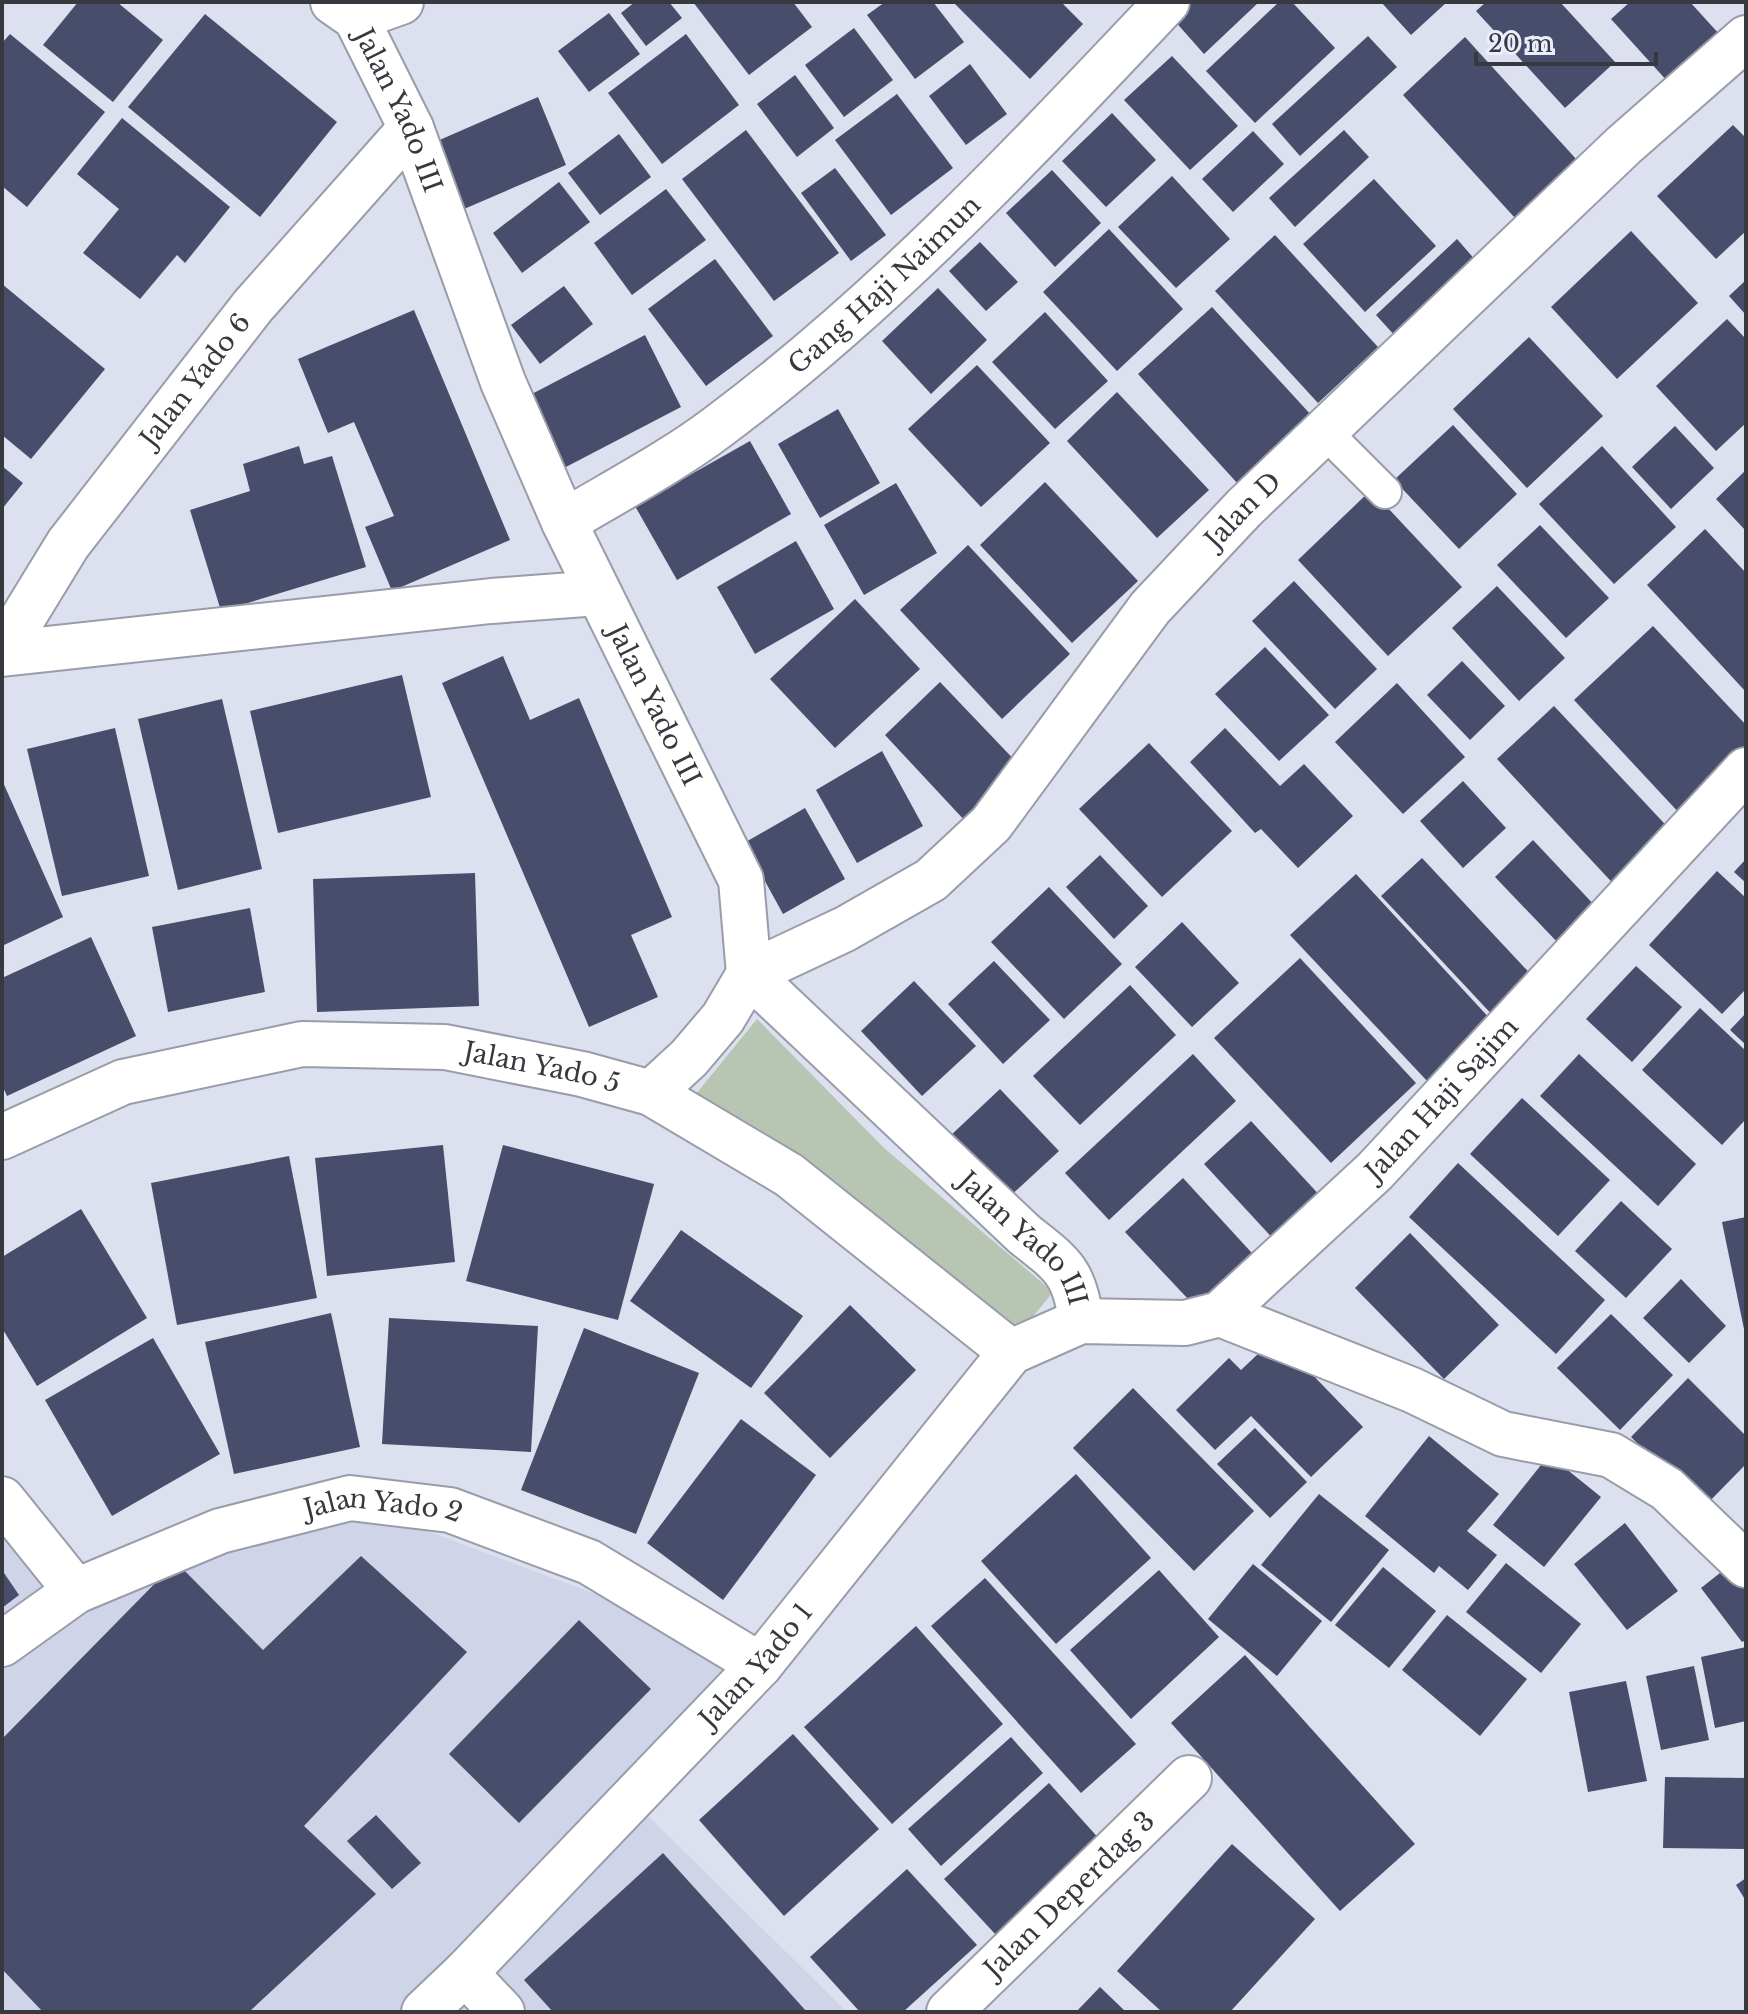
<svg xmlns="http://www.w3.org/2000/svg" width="1748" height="2014" font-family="'Libre Baskerville',serif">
  <rect width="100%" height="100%" fill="#dde0ef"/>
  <!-- built -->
  <polygon fill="#cfd4e9" points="2,1495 64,1577 206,1521 393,1518 765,1658 634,1802 847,2012 2,2012"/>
  <!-- green -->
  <polygon fill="#b8c5b3" points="757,1019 884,1148 1053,1292 1019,1334 696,1094"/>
  <!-- building -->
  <g fill="#474d6a">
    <polygon points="78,2 117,2 163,40 113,102 43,45"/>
    <polygon points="635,2 669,2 682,18 646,46 621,13"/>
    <polygon points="693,2 793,2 812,27 749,75"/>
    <polygon points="885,2 933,2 964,42 915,79 867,15"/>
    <polygon points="953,2 1061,2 1083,24 1030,79"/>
    <polygon points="1192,2 1259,2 1204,54 1173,19"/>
    <polygon points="1279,2 1292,2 1335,48 1255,123 1206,71"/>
    <polygon points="1381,2 1447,2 1411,35"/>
    <polygon points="1486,2 1560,2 1615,62 1565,108 1476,11"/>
    <polygon points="1630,2 1690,2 1720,35 1668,82 1611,19"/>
    <polygon points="609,13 640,54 589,92 558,51"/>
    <polygon points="205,14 337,122 260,217 128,107"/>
    <polygon points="854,28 893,80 844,117 805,65"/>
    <polygon points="10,34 105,112 27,207 2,186 2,43"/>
    <polygon points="686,34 739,105 662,164 608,93"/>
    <polygon points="1368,36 1397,67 1300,156 1272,124"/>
    <polygon points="1465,37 1577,160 1515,218 1403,95"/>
    <polygon points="1172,56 1238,126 1190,170 1124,100"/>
    <polygon points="970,64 1007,114 966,145 929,96"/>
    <polygon points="795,75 834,128 797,157 757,104"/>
    <polygon points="897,94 953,168 891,215 835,140"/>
    <polygon points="538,97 566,165 464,209 435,142"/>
    <polygon points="1112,113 1156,160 1106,207 1062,161"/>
    <polygon points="122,118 230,207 185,263 177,255 140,299 83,253 119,209 77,174"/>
    <polygon points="1733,125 1746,138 1746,231 1716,259 1657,196"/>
    <polygon points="746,130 839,253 774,301 682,179"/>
    <polygon points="1344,130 1369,157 1295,227 1269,198"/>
    <polygon points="1253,131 1284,164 1233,212 1202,179"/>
    <polygon points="619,134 651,177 600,215 568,173"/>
    <polygon points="835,168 886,235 851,261 801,193"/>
    <polygon points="1052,170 1101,223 1055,267 1006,213"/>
    <polygon points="1172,176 1230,239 1176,288 1118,227"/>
    <polygon points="1374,179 1436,246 1365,312 1303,244"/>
    <polygon points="559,182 590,222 522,273 493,233"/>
    <polygon points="666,189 706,240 632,295 594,243"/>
    <polygon points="1109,229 1183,309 1117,371 1043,292"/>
    <polygon points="1631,231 1698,303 1617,379 1551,307"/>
    <polygon points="1275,235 1378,347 1318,403 1215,291"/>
    <polygon points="1457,239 1477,262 1397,338 1376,315"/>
    <polygon points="980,242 1018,282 986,311 949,271"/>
    <polygon points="715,259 773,336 706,386 648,309"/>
    <polygon points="1746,280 1746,315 1729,296"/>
    <polygon points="2,284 105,369 31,459 2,435"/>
    <polygon points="564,286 593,324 540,364 511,325"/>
    <polygon points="938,288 987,340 931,394 882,341"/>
    <polygon points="1212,307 1312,416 1238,484 1138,374"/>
    <polygon points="414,310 510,540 392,591 365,527 394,516 354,422 328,433 298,359"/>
    <polygon points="1045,312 1108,381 1055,429 992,362"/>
    <polygon points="1727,319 1746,339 1746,423 1716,451 1656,386"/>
    <polygon points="645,335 681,407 564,468 528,396"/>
    <polygon points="1529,337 1603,416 1527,488 1453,409"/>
    <polygon points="977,365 1050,443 981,507 908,429"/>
    <polygon points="1117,392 1209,490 1157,538 1067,441"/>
    <polygon points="838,409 880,483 820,518 778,444"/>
    <polygon points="1453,425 1517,494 1459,549 1394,480"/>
    <polygon points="1675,426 1714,468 1671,509 1632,467"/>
    <polygon points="750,441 791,514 677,580 635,506"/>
    <polygon points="299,446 304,464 332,456 366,567 221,611 190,510 250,491 243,464"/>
    <polygon points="1602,446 1676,527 1614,584 1539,504"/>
    <polygon points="2,466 23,483 2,509"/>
    <polygon points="1746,470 1746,531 1716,499"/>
    <polygon points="1045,482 1138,581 1072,643 980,545"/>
    <polygon points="896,483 937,553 864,595 824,525"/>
    <polygon points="1371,490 1462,587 1388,656 1298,560"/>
    <polygon points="1540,525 1609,598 1566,638 1497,565"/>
    <polygon points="1705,529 1746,573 1746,692 1647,585"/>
    <polygon points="796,541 834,609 755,654 717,587"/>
    <polygon points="968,545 1070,654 1002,719 900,610"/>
    <polygon points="1294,581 1377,669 1335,709 1252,621"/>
    <polygon points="1497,586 1565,658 1519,701 1452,628"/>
    <polygon points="855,599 920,669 835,748 770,679"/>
    <polygon points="1653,626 1746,725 1746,754 1681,815 1574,700"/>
    <polygon points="1265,647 1329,715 1279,761 1215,694"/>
    <polygon points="503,656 530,720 579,698 672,917 631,935 658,997 589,1027 442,683"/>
    <polygon points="1462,661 1505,706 1470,740 1427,695"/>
    <polygon points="402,675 431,797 278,833 250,711"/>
    <polygon points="940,682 1024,770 967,823 885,735"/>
    <polygon points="1397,683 1465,757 1403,814 1335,742"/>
    <polygon points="222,699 262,869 178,890 138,719"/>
    <polygon points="1554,706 1678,838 1621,892 1497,759"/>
    <polygon points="115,728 149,876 62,896 27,749"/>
    <polygon points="1225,728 1280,786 1304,764 1353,816 1298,868 1261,829 1255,833 1190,762"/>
    <polygon points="1149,743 1232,831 1162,897 1079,809"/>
    <polygon points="882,751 923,826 857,863 816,790"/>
    <polygon points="2,780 63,917 2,946"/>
    <polygon points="1463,781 1506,828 1463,868 1420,821"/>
    <polygon points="805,808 845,879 783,914 744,843"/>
    <polygon points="1533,840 1598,909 1560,945 1495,877"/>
    <polygon points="1100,855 1148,906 1114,939 1066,887"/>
    <polygon points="1422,858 1538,982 1498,1021 1381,896"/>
    <polygon points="1746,859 1746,883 1734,872"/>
    <polygon points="1717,871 1746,898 1746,989 1722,1014 1649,945"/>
    <polygon points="475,873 479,1006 317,1012 313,879"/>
    <polygon points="1356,874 1493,1022 1429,1083 1290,935"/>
    <polygon points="1049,887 1122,964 1064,1019 991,942"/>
    <polygon points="250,908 265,992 168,1012 152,927"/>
    <polygon points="1182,922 1239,983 1192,1027 1135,967"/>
    <polygon points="91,937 136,1036 7,1096 2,1085 2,978"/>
    <polygon points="1300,958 1416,1083 1331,1163 1214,1038"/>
    <polygon points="994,961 1050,1020 1003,1064 948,1004"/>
    <polygon points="1636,966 1682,1007 1632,1062 1586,1019"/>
    <polygon points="914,981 976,1046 922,1096 861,1031"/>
    <polygon points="1130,985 1176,1035 1080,1125 1033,1076"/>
    <polygon points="1700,1008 1746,1051 1746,1119 1722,1145 1642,1070"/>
    <polygon points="1746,1013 1746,1045 1730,1030"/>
    <polygon points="1193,1054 1236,1101 1109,1220 1065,1173"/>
    <polygon points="1579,1054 1696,1164 1658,1206 1540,1096"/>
    <polygon points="1000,1089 1059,1151 1007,1199 949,1137"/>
    <polygon points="1522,1098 1610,1180 1558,1236 1470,1154"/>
    <polygon points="1251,1121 1323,1199 1277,1243 1204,1164"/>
    <polygon points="443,1145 455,1262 327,1276 315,1158"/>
    <polygon points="503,1145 654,1184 618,1320 466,1281"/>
    <polygon points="289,1156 317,1298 177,1325 151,1183"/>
    <polygon points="1458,1163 1605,1300 1556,1354 1409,1217"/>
    <polygon points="1183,1178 1262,1264 1205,1317 1125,1232"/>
    <polygon points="1621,1201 1672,1249 1626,1298 1575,1251"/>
    <polygon points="81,1209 147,1318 37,1386 2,1328 2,1257"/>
    <polygon points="1746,1217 1746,1334 1745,1334 1722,1222"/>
    <polygon points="681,1230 803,1316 751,1388 630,1301"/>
    <polygon points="1410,1233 1499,1325 1444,1379 1355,1288"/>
    <polygon points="1681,1279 1726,1326 1689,1363 1643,1318"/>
    <polygon points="850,1305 916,1370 830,1458 764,1393"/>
    <polygon points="331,1313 360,1447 234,1474 205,1342"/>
    <polygon points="1611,1314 1673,1375 1620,1430 1557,1368"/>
    <polygon points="389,1318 538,1326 531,1452 382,1444"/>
    <polygon points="584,1328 699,1373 636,1534 521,1490"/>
    <polygon points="1276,1337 1363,1427 1311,1477 1251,1416 1215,1450 1176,1410 1229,1358 1241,1370"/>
    <polygon points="153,1338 220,1454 112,1516 45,1400"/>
    <polygon points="1688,1378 1746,1436 1746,1464 1703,1508 1631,1437"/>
    <polygon points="1133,1388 1254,1511 1194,1571 1073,1448"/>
    <polygon points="741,1419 816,1475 723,1600 647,1543"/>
    <polygon points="1255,1428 1307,1482 1270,1518 1217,1464"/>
    <polygon points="1429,1436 1499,1494 1467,1531 1497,1555 1468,1590 1439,1566 1434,1573 1365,1516"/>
    <polygon points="1549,1455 1601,1497 1544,1567 1493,1525"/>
    <polygon points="1076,1474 1151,1558 1056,1644 981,1561"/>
    <polygon points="1319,1494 1389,1550 1331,1622 1261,1565"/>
    <polygon points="1625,1523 1678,1591 1627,1630 1574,1564"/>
    <polygon points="361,1556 467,1652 304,1826 376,1894 249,2012 43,2012 2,1969 2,1739 176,1562 263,1650"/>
    <polygon points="1739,1558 1746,1567 1746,1640 1742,1642 1701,1588"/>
    <polygon points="1506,1563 1581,1624 1541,1673 1466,1612"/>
    <polygon points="1253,1564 1322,1621 1277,1676 1208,1619"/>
    <polygon points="1383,1567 1436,1611 1389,1668 1335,1625"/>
    <polygon points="2,1570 19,1595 2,1608"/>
    <polygon points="1159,1570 1219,1637 1131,1719 1070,1650"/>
    <polygon points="985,1578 1136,1744 1081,1793 931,1626"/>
    <polygon points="1447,1615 1527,1679 1480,1736 1402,1670"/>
    <polygon points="579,1620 651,1689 519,1823 449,1754"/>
    <polygon points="916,1626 1003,1724 892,1824 804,1727"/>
    <polygon points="1746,1647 1746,1721 1715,1728 1701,1657"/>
    <polygon points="1245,1655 1415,1844 1340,1911 1171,1723"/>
    <polygon points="1694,1666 1709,1740 1661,1750 1646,1676"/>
    <polygon points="1626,1681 1647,1781 1588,1792 1569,1692"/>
    <polygon points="793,1734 879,1829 784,1916 699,1820"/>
    <polygon points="1011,1737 1043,1773 941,1866 908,1829"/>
    <polygon points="1665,1777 1746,1778 1746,1849 1663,1848"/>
    <polygon points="1049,1783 1102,1842 997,1936 944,1879"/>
    <polygon points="376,1815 421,1863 392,1889 347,1841"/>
    <polygon points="1232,1844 1315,1919 1230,2012 1162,2012 1117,1971"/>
    <polygon points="663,1853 807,2012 553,2012 524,1980"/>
    <polygon points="907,1869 977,1945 903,2012 860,2012 810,1957"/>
    <polygon points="1746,1878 1746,1901 1736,1885"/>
    <polygon points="1100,1987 1126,2012 1076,2012"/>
  </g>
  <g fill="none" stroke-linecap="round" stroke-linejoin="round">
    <defs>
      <polyline id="lane" points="1325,432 1385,492"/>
      <g id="street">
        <path id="s1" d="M 333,2 L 356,18 L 411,128 L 503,382 L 564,522 L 741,880 L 749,974 L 1025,1235 C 1062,1264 1075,1272 1081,1321"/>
        <polyline points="356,18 401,2"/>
        <path id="s2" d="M 564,522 C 614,492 673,461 719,426 C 884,303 1026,151 1167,2"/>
        <path id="s3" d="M 2,652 L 68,544 L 253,306 L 411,128"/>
        <polyline points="2,654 491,601 598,593"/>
        <path id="s4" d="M 749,974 L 845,929 L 931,880 L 991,824 L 1150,608 L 1244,508 L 1624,145 L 1746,38"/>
        <polyline points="651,1093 689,1058 723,1018 749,974"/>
        <path id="s5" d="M 2,1137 L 123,1082 L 302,1044 L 445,1047 L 582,1074 L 651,1093 L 789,1175 L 1011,1352"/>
        <polyline points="1220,1314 1412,1390 1503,1434 1611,1455 1667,1489 1746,1565"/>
        <polyline points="2,1499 76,1591"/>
        <path id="s6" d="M 2,1644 L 76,1591 L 220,1531 L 350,1498 L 450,1510 L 589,1562 L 760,1665"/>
        <polyline points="465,1973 502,2012"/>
        <path id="s7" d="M 424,2012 L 465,1973 L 760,1665 L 1011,1352 L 1081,1321 L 1185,1323 L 1220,1314 L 1375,1171 L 1746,770"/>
        <path id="s8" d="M 949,2012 L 1189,1778"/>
      </g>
    </defs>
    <!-- lane casing -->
    <use href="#lane" stroke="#999ca9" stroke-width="36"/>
    <!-- street casing -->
    <use href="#street" stroke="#999ca9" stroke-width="48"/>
    <!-- lane -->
    <use href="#lane" stroke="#fff" stroke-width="32"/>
    <!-- street -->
    <use href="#street" stroke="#fff" stroke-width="44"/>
  </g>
  <g text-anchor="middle" stroke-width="8" stroke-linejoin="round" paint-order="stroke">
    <!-- street labels -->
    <g font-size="26" fill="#37393e" stroke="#eaedfc">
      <text dy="9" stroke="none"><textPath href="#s1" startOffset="130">Jalan Yado III</textPath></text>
      <text dy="9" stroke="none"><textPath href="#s2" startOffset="400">Gang Haji Naimun</textPath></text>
      <text dy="9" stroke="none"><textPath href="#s3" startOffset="334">Jalan Yado 6</textPath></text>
      <text dy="9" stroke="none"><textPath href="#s4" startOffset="690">Jalan D</textPath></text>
      <text dy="9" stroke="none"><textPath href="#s1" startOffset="778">Jalan Yado III</textPath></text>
      <text dy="9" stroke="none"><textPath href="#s5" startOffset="558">Jalan Yado 5</textPath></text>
      <text dy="9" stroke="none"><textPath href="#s7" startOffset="1410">Jalan Haji Sajim</textPath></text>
      <text dy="9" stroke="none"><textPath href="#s1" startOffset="1450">Jalan Yado III</textPath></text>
      <text dy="9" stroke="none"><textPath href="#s6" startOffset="414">Jalan Yado 2</textPath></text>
      <text dy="9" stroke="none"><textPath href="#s7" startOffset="480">Jalan Yado 1</textPath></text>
      <text dy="9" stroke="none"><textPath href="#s8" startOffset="168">Jalan Deperdag 3</textPath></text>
    </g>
  </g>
  <!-- border -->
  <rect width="1748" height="2014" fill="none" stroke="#37393e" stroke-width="8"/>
  <!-- scale -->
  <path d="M1476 52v12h180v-12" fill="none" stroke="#37393e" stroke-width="4"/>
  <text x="1488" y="52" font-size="24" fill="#37393e" stroke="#eaedfc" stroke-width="6" paint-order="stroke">20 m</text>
</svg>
